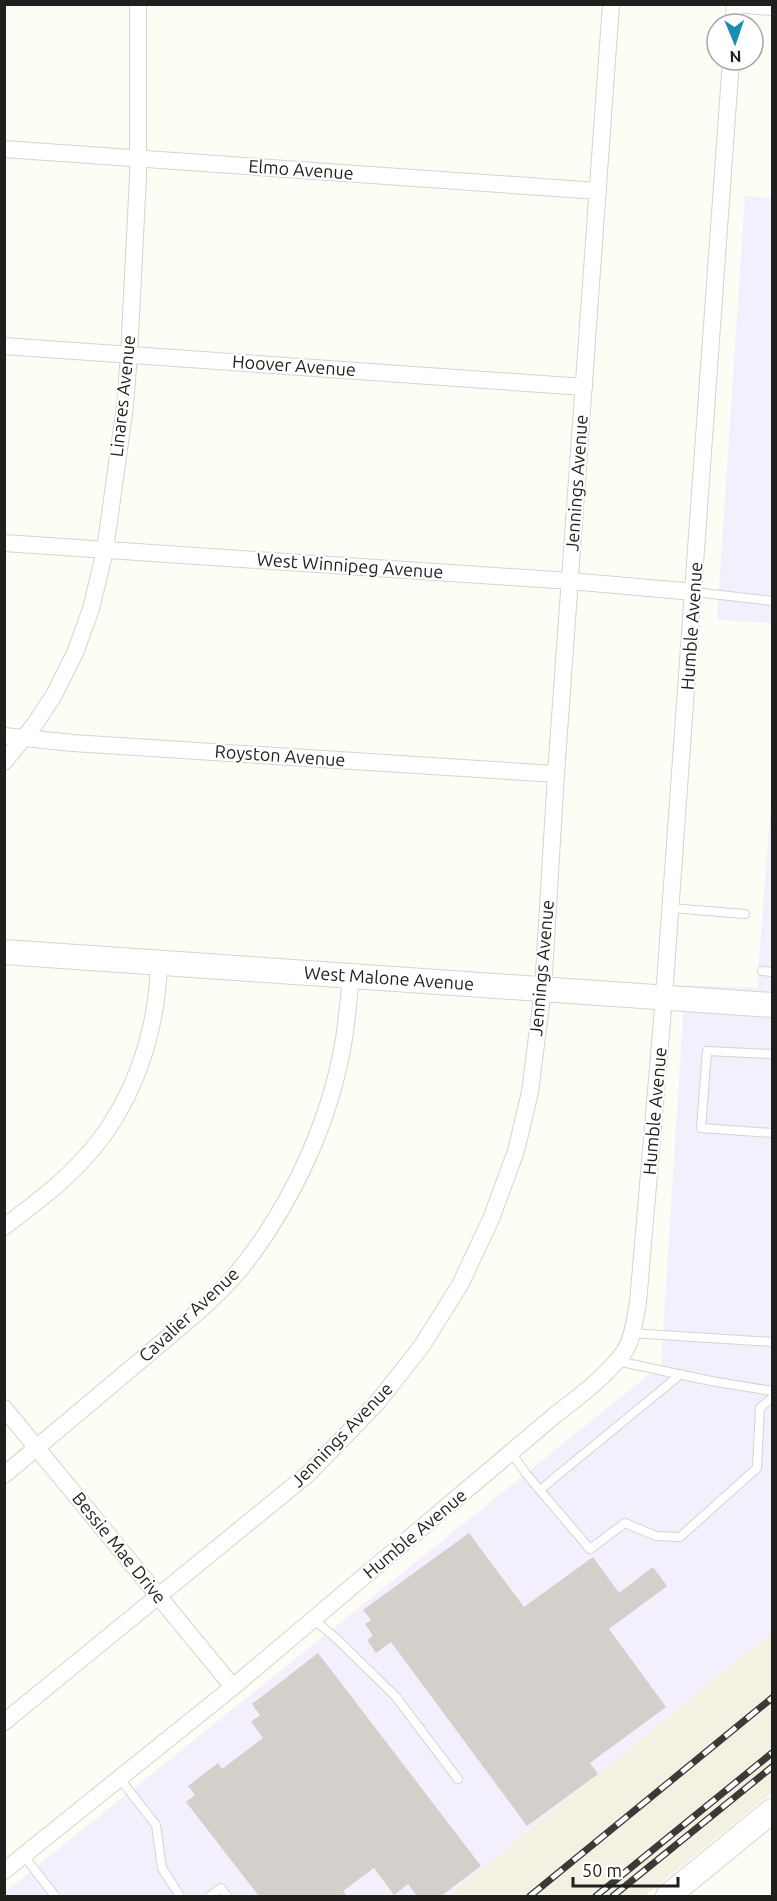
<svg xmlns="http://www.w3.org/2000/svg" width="777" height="1901" font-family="Ubuntu,sans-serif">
  <rect width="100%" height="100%" fill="#fdfcf5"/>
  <!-- industrial -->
  <g fill="#f3effc">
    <polygon points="745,196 772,198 772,623 717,620"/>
    <polygon points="772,786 772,1632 448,1896 5,1896 5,1892 661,1365 685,985 757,988"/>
  </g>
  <!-- built -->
  <polygon fill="#f4f1e3" points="772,1632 772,1793 645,1896 448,1896"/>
  <!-- building -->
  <g fill="#d4cfca">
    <polygon points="469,1533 524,1607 593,1557 619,1593 653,1567 667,1586 609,1629 666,1707 590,1763 598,1774 527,1826 391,1642 376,1653 367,1640 373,1636 365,1624 371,1620 363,1610"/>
    <polygon points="318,1653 481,1866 441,1896 417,1896 408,1884 394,1895 374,1868 343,1891 347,1896 259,1896 186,1802 195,1795 188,1786 218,1763 222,1769 263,1738 251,1722 260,1715 252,1704"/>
  </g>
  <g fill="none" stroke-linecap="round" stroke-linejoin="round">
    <defs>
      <g id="lane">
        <polyline points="694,592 772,601"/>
        <polyline points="670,908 745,914"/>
        <polyline points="762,971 772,972"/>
        <polyline points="772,1054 707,1051 701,1128 772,1133"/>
        <polyline points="631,1333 772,1342"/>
        <polyline points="617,1361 711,1381 772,1391"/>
        <polyline points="511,1452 527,1475 590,1549 625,1523 656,1536 680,1537 757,1468 760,1408 772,1398"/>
        <polyline points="541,1489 681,1374"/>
        <polyline points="313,1619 338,1640 396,1697 458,1779"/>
        <polyline points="120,1779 156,1825 162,1868 180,1896"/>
        <polyline points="24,1856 55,1896"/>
        <polyline points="210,1896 221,1888 227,1896"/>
      </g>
      <g id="street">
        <polyline points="734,4 772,7"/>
        <polyline points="733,24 735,5"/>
        <polyline points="4,149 598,191"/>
        <polyline points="4,346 584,387"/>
        <polyline points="4,543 570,581 694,592"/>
        <polyline points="4,736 73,743 556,774"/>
        <polyline points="4,762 35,724 54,695 75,653 91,609 105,550 125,406 129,355 138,177 138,4"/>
        <path d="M 4,1227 C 31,1206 59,1186 82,1161 C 132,1108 157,1035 159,963"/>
        <polyline points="4,1408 233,1687"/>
        <path d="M 4,1475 C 52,1435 100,1395 147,1355 C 181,1326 219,1297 246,1262 C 295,1198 331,1118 344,1039 C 347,1018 349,997 351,976"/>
        <polyline points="4,1722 308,1474 376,1404 421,1347 460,1285 491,1219 516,1151 530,1092 543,989 556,774 611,4"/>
        <path d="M 4,1871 L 233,1687 L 554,1416 C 578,1397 605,1378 624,1352 C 633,1339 635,1318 638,1303 L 664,997 L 731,60"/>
      </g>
      <g id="secondary">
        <path id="s1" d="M 4,952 L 772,1005"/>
        <polyline points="668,1896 772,1811"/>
      </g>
    </defs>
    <!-- lane casing -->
    <use href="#lane" stroke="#d5d4ce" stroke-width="10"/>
    <!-- street casing -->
    <use href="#street" stroke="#d5d4ce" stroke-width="18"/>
    <!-- secondary casing -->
    <use href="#secondary" stroke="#d5d4ce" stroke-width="26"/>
    <!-- lane -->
    <use href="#lane" stroke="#fff" stroke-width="8"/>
    <!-- street -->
    <use href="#street" stroke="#fff" stroke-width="16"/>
    <!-- secondary -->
    <use href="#secondary" stroke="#fff" stroke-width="24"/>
    <defs>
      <g id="rail">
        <polyline points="530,1896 772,1698"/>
        <polyline points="596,1896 772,1753"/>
        <polyline points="613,1896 772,1767"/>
      </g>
    </defs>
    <!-- rail casing -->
    <use href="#rail" stroke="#3b3a37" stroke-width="7"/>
    <!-- rail -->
    <use href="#rail" stroke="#fff" stroke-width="4.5" stroke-dasharray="14" stroke-linecap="butt"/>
  </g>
  <g text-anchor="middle" stroke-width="4.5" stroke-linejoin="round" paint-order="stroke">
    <!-- street labels -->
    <g font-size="18" fill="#201f1d" stroke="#fff">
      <text transform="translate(301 170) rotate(4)" y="6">Elmo Avenue</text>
      <text transform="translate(294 366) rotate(4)" y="6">Hoover Avenue</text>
      <text transform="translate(123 396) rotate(-84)" y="6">Linares Avenue</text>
      <text transform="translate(577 483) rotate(-86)" y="6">Jennings Avenue</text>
      <text transform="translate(350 566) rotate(4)" y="6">West Winnipeg Avenue</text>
      <text transform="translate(692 626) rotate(-86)" y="6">Humble Avenue</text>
      <text transform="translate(280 756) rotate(4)" y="6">Royston Avenue</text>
      <text transform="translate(542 968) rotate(-85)" y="6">Jennings Avenue</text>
      <text dy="6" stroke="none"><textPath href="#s1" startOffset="386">West Malone Avenue</textPath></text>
      <text transform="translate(655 1111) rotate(-85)" y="6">Humble Avenue</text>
      <text transform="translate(189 1315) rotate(-43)" y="6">Cavalier Avenue</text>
      <text transform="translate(342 1435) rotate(-46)" y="6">Jennings Avenue</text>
      <text transform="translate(415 1534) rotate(-40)" y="6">Humble Avenue</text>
      <text transform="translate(119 1548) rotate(51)" y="6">Bessie Mae Drive</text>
    </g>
  </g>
  <!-- border -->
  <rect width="777" height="1901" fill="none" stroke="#201f1d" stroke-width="12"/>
  <!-- north arrow -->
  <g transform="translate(735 42) rotate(178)"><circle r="28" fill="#ffffff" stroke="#a6a5a5" stroke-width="1.5"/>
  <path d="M0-4.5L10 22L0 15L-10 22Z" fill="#198cb0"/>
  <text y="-9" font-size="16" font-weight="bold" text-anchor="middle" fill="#201f1d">N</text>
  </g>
  <!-- scale -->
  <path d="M573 1877v9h105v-9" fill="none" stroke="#201f1d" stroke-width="3"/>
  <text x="582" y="1877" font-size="18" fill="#201f1d" stroke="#ffffff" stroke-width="4.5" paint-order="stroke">50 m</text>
</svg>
